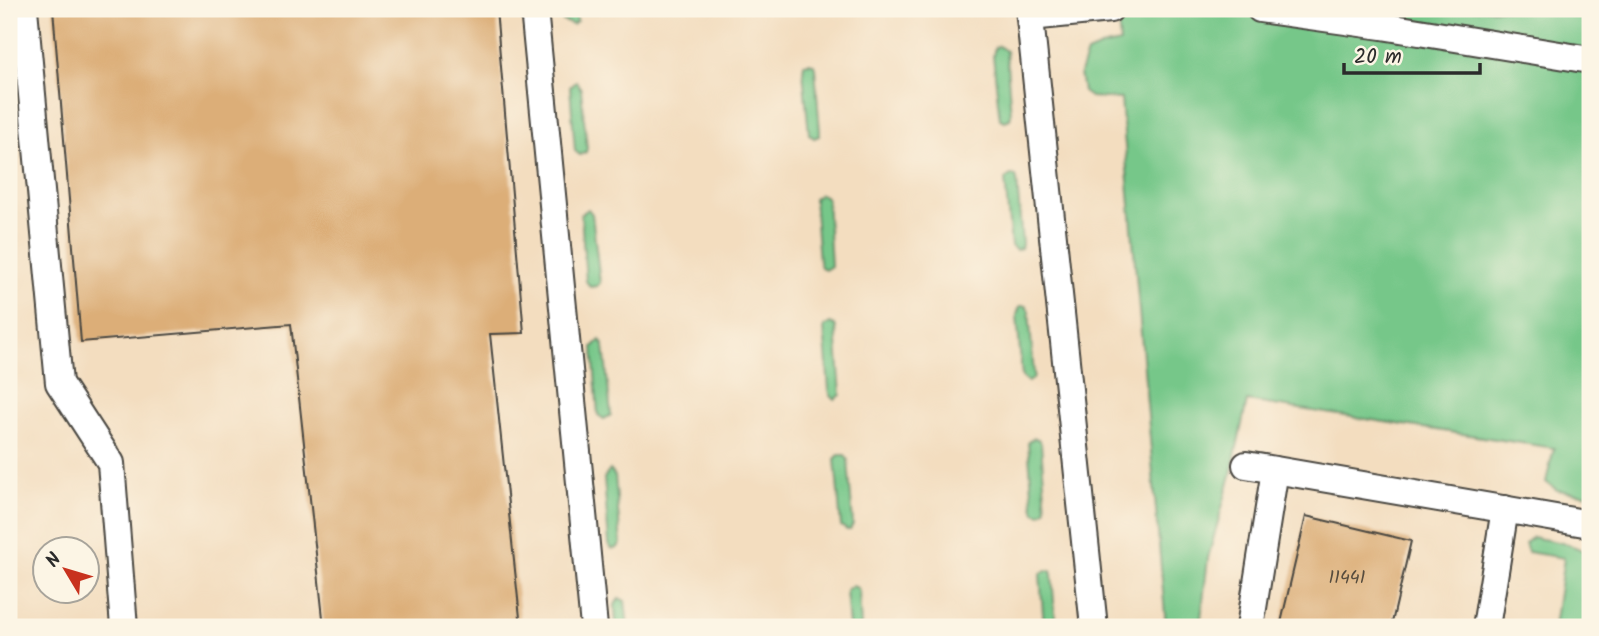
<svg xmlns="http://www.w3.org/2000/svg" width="1599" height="636" font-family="Kalam,sans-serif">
  <rect width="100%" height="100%" fill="#fcf5e5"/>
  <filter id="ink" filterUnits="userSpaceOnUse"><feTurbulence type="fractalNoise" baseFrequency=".0143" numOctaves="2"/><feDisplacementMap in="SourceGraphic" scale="14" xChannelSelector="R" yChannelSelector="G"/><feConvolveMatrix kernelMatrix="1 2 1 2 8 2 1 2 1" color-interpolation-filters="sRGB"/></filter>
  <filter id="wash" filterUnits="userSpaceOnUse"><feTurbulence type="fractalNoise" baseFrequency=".00686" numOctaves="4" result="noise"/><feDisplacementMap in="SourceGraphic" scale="28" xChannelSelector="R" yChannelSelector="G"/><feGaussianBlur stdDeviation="1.57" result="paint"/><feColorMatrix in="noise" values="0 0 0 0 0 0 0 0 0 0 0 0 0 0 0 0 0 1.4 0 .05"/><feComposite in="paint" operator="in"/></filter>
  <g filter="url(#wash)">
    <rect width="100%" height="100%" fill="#f3ddbf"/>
    <!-- green -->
    <g fill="#76c789" stroke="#50795a" stroke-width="2">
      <polygon points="562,9 576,9 577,21 573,25 563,21"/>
      <polygon points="1117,9 1590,9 1590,495 1557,490 1546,482 1554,448 1247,401 1231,475 1208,558 1200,627 1166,627 1121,99 1090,97 1083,92 1080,73 1087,53 1101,47 1120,43"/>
      <polygon points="999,46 1006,51 1011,115 1010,119 1005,121 1000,119 999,112 993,55 995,47"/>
      <polygon points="809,63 814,64 815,68 820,132 819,136 814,138 809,134 803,71 804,64"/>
      <polygon points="576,81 581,89 587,148 586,152 580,155 575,151 570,87"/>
      <polygon points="1011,175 1016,177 1017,180 1022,244 1021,248 1016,250 1011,246 1005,179"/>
      <polygon points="820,194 825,196 827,199 831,266 825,270 821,267 819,261 814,198"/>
      <polygon points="588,209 592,214 600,283 597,286 590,287 586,281 581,214"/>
      <polygon points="1020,306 1026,306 1029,311 1034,375 1033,379 1028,382 1022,377 1017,315"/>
      <polygon points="830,323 835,325 836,328 841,395 835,399 831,396 829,390 824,327"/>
      <polygon points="600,340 604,346 611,415 604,419 598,415 593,347"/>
      <polygon points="1034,438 1038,439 1041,443 1046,510 1040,514 1035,512 1033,505 1028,442"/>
      <polygon points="839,455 845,455 848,460 853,524 850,530 847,530 841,526 835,459"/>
      <polygon points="610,470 615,476 621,544 616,549 610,548 609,544 604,478"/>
      <path d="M 1532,537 C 1549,541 1579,543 1590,557 L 1590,627 L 1554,627 L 1564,558 L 1528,552 L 1525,544 Z"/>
      <polygon points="1046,570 1051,571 1052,575 1056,627 1044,627 1040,574"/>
      <polygon points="852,586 858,588 859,591 861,627 849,627 846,590"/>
      <polygon points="619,598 625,601 628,627 616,627 615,605"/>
    </g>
    <g id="blocks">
      <!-- building -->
      <g fill="#dcae78">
        <polygon points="53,9 496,9 524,333 490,334 521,627 324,627 291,324 81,342"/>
        <polygon points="1306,516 1411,541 1391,627 1280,627"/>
      </g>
    </g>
  </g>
  <g filter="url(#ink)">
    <use href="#blocks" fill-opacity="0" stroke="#494641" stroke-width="2"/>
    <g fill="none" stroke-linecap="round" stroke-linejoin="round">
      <defs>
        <g id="service">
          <polyline points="24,9 59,383 111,463 124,627"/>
          <polyline points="534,9 594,627"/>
          <polyline points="1029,9 1094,627"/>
          <polyline points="1260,9 1382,26 1590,60"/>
          <polyline points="1030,17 1110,9"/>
          <polyline points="1246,465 1590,524"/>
          <polyline points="1250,627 1275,470"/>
          <polyline points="1486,627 1505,509"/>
        </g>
      </defs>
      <!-- service casing -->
      <use href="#service" stroke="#494641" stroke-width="30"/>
      <!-- service -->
      <use href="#service" stroke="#fff" stroke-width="26"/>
    </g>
  </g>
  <g text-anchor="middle" stroke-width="7" stroke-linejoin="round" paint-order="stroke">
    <!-- number labels -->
    <g font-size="18" fill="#574c3e">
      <text x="1347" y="583">11441</text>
    </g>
  </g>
  <!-- margin -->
  <rect width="1599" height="636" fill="none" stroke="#fcf5e5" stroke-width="35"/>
  <!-- north arrow -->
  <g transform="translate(66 570) rotate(308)"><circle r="33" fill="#fcf5e5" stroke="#a8a49b" stroke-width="2"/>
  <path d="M0-5L12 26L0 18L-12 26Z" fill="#c8321e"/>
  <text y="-10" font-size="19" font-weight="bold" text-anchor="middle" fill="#2b2b2b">N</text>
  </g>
  <!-- scale -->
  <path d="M1344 63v10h136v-10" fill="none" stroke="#2b2b2b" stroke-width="3.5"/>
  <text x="1354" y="63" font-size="21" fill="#2b2b2b" stroke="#fcf5e5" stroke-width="5" paint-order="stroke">20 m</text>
</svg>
